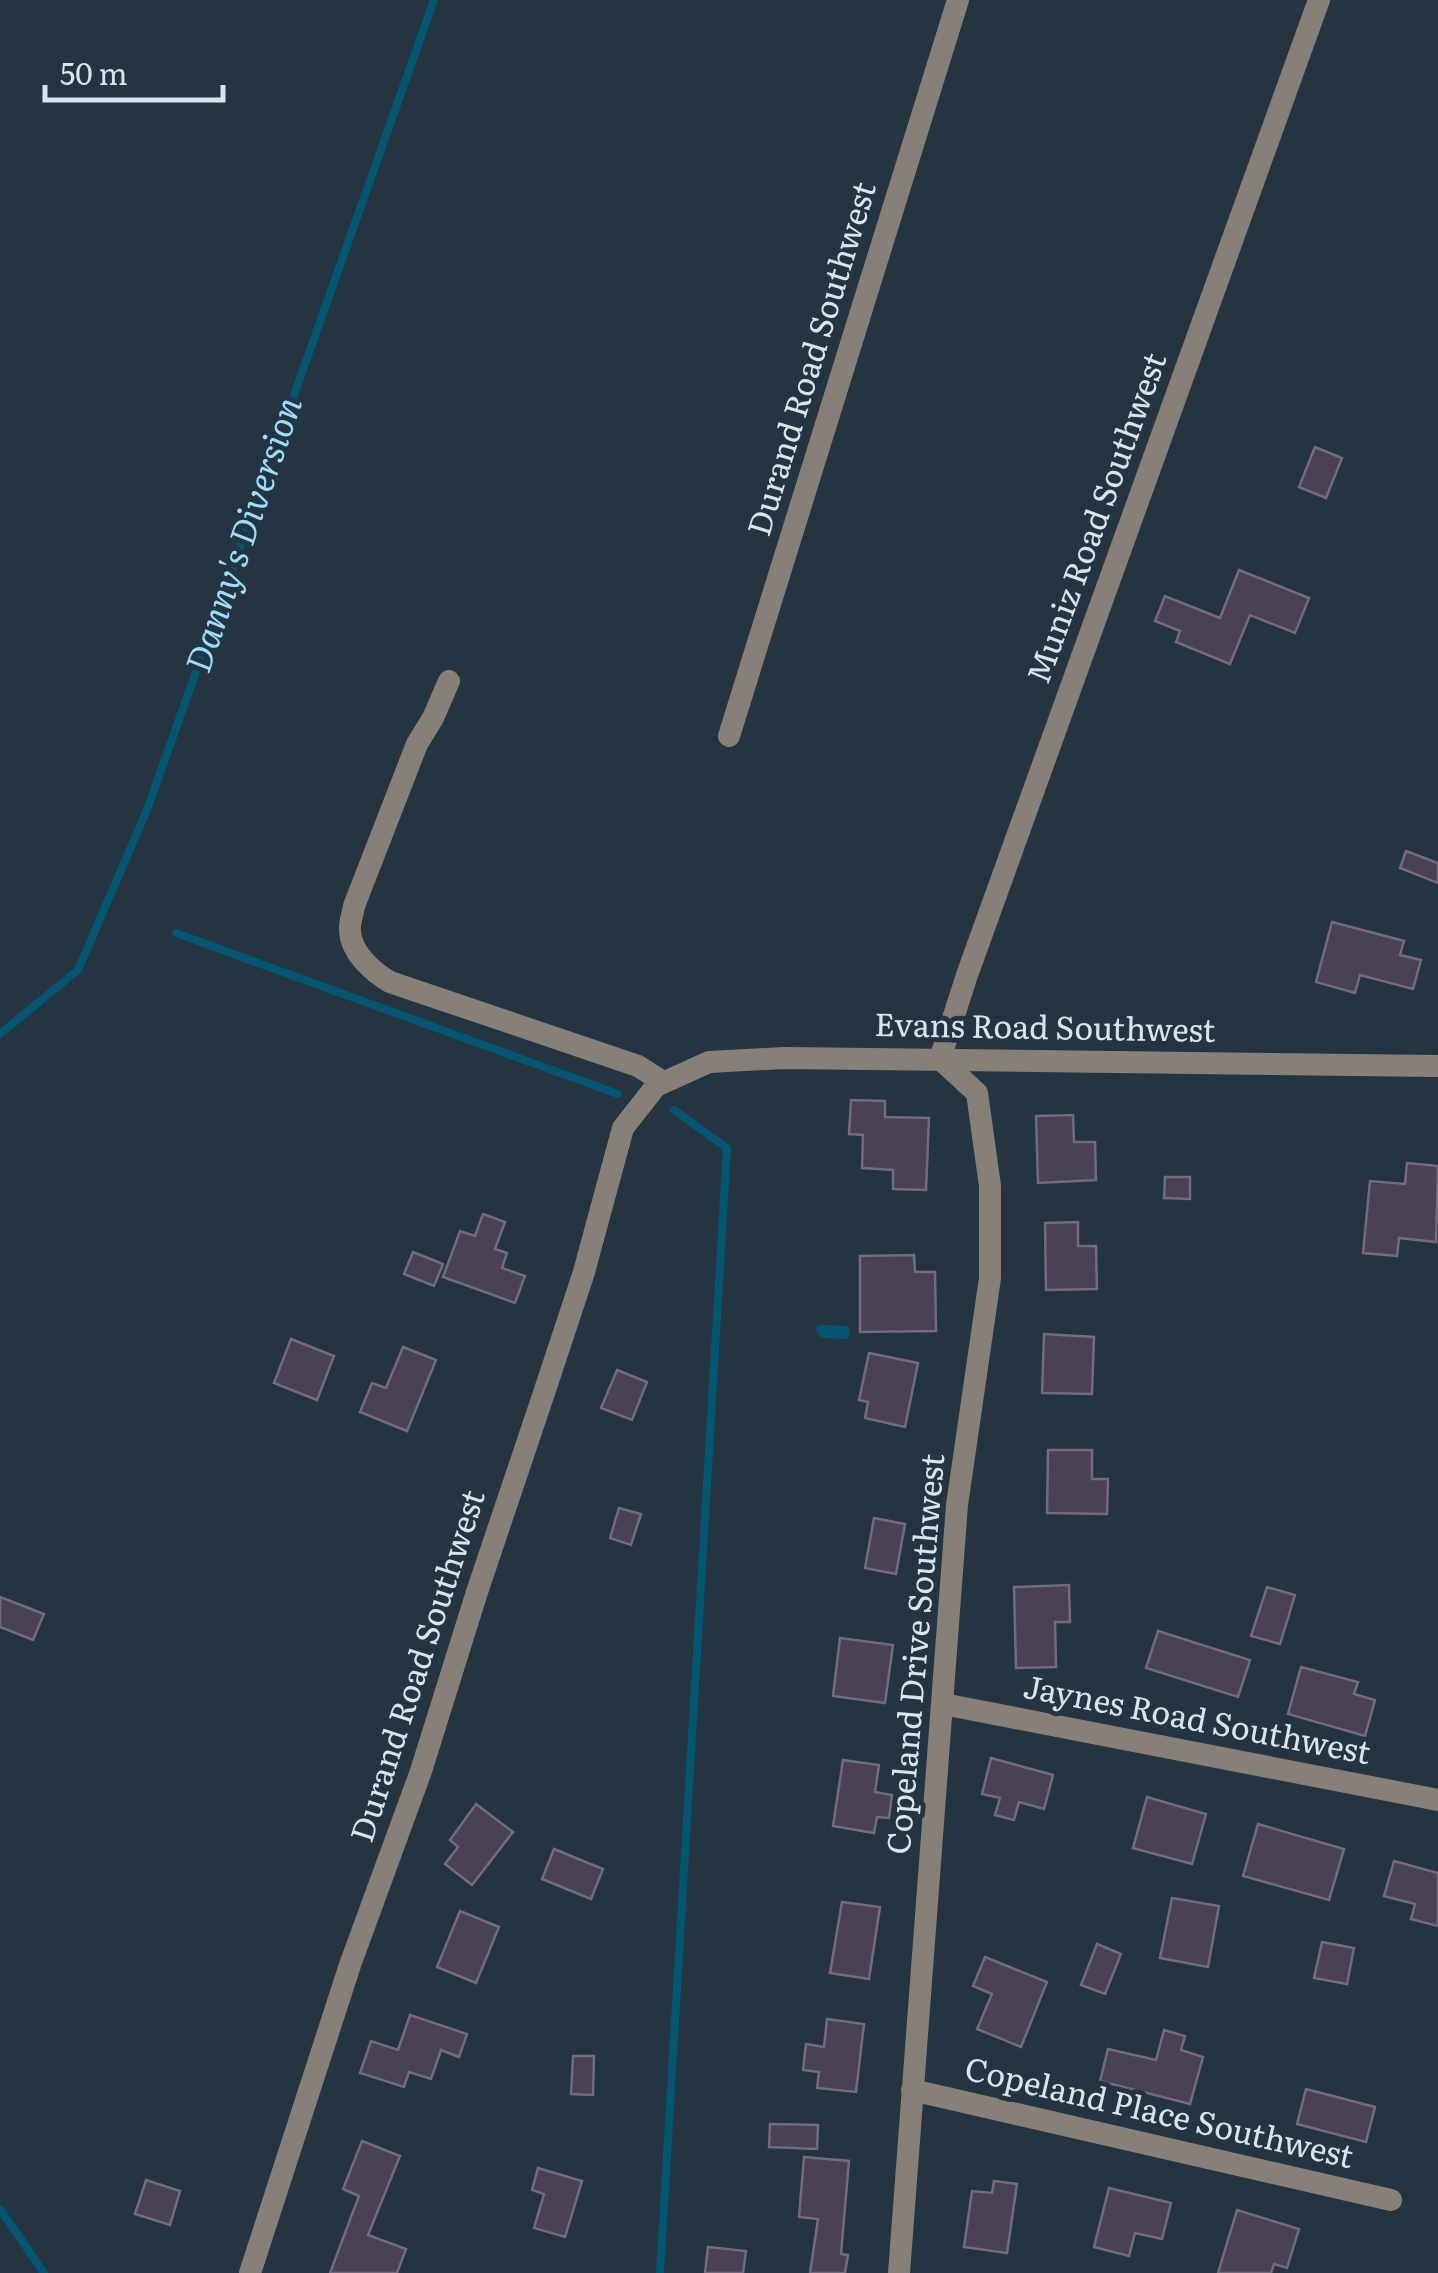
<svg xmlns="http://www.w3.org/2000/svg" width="1438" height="2273" font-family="Literata,serif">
  <rect width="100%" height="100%" fill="#243441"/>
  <!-- water -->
  <polygon fill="#035672" points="823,1325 846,1326 850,1329 849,1337 846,1339 822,1338 816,1331 817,1326"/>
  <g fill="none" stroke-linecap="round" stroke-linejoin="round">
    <!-- stream -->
    <g stroke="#035672" stroke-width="8">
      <polyline points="176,933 618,1094"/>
      <polyline points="0,1034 78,970 147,810 434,0"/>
      <polyline points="0,2209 44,2273"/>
      <polyline points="660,2273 727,1148 674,1110"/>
    </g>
  </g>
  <!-- building -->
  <g fill="#4a4254" stroke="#736b7e" stroke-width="2.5">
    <polygon points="1315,447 1342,458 1326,498 1299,487"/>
    <polygon points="1239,570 1309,598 1295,633 1250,615 1230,664 1176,642 1180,631 1155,621 1165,596 1220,618"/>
    <polygon points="1406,851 1438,863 1438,883 1400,868"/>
    <polygon points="1332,922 1404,941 1400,955 1421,960 1413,989 1360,975 1355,993 1316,982"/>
    <polygon points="851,1100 885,1101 885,1117 929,1118 926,1190 893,1189 893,1170 862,1168 863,1135 849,1134"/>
    <polygon points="1073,1115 1074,1142 1095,1142 1096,1180 1038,1183 1036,1116"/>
    <polygon points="1407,1163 1438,1166 1436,1242 1399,1238 1397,1256 1363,1253 1370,1181 1405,1184"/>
    <polygon points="1165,1177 1190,1177 1190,1199 1164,1198"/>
    <polygon points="483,1214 505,1222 495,1249 507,1253 502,1268 525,1276 515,1303 443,1277 460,1231 475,1236"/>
    <polygon points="1078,1222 1078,1246 1096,1246 1097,1289 1046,1290 1045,1223"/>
    <polygon points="413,1252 443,1264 434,1286 404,1274"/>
    <polygon points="914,1255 915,1272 935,1272 936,1331 860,1332 860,1256"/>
    <polygon points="1044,1334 1094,1337 1092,1394 1042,1393"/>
    <polygon points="291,1339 334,1356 317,1400 274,1383"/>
    <polygon points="403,1347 436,1360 407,1431 360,1412 372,1383 386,1388"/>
    <polygon points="869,1353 918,1363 905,1427 865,1418 868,1402 859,1400"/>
    <polygon points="617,1370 647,1382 632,1420 601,1408"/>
    <polygon points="1048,1450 1092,1450 1092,1479 1108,1479 1107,1514 1047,1513"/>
    <polygon points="619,1508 641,1514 631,1545 610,1538"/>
    <polygon points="874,1518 905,1524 896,1574 865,1568"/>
    <polygon points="1069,1585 1070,1622 1055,1622 1056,1667 1016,1668 1014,1587"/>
    <polygon points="1267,1587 1295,1595 1280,1644 1251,1636"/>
    <polygon points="0,1597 44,1614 33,1640 0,1627"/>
    <polygon points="1158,1631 1250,1660 1238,1697 1146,1668"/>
    <polygon points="840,1638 893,1645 885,1703 833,1696"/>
    <polygon points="1301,1667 1358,1682 1354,1694 1375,1700 1365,1736 1288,1714"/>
    <polygon points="991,1758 1053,1775 1044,1809 1019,1802 1014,1820 995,1815 1000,1798 982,1794"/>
    <polygon points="843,1760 879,1765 875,1792 892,1795 889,1818 877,1817 874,1833 833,1826"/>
    <polygon points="1147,1797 1206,1814 1192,1864 1133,1848"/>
    <polygon points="476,1804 513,1832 472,1885 445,1864 458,1847 450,1840"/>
    <polygon points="1258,1824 1344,1849 1329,1900 1243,1876"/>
    <polygon points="554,1849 603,1869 591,1899 542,1879"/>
    <polygon points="1394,1861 1438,1873 1438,1926 1411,1919 1415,1904 1384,1896"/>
    <polygon points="1172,1898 1219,1906 1208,1967 1160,1958"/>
    <polygon points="842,1902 880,1907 869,1979 830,1973"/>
    <polygon points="460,1911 499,1927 476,1983 437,1967"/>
    <polygon points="1322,1942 1354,1948 1347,1984 1314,1978"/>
    <polygon points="1097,1944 1121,1954 1105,1994 1081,1985"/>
    <polygon points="985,1957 1047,1982 1021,2047 977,2029 992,1994 973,1986"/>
    <polygon points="410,2015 467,2034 459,2057 441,2050 431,2079 409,2072 404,2087 360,2073 371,2041 398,2050"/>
    <polygon points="827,2019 864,2024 856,2092 817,2088 819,2072 803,2070 806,2044 824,2047"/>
    <polygon points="1164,2030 1185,2036 1181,2050 1203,2057 1190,2104 1100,2081 1108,2049 1156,2060"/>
    <polygon points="573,2056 594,2056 593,2095 571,2094"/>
    <polygon points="1306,2089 1375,2107 1366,2142 1297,2124"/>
    <polygon points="770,2124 818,2125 817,2149 769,2147"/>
    <polygon points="362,2141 400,2156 368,2235 406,2249 397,2273 330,2273 359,2196 343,2189"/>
    <polygon points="804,2157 849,2161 841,2254 848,2255 845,2273 810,2273 818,2219 799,2217"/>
    <polygon points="538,2168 582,2181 565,2237 534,2228 544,2194 532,2190"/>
    <polygon points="146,2180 180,2191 170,2225 135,2214"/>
    <polygon points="994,2181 1017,2184 1007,2253 964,2247 972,2191 992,2193"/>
    <polygon points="1109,2188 1171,2203 1162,2239 1135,2233 1129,2256 1094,2247"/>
    <polygon points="1237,2210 1299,2229 1287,2268 1274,2264 1271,2273 1218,2273"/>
    <polygon points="708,2247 746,2251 743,2273 705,2273"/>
  </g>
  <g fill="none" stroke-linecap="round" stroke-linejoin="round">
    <!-- minor -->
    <g stroke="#878079" stroke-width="22">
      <path d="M 449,681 L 433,718 L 417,744 L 354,906 C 353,913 349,924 350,931 C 351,953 373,972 390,982 L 638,1066 L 663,1082"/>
      <polyline points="729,736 958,0"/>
      <polyline points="943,1704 1438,1800"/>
      <polyline points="912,2090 1391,2200"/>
      <polyline points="250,2273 350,1965 421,1771 477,1592 547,1384 584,1272 623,1128 656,1086 709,1062 784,1058 1438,1066"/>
      <polyline points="899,2273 957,1505 990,1278 990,1186 977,1093 940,1059 967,975 1319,0"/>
    </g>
  </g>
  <g text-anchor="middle" stroke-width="10" stroke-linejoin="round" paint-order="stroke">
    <!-- street labels -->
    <g font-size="32" fill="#dae4ed" stroke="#243441">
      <text transform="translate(812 359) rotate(-73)" y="11">Durand Road Southwest</text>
      <text transform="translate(1097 518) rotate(-70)" y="11">Muniz Road Southwest</text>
      <text transform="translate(1045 1028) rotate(1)" y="11">Evans Road Southwest</text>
      <text transform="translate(916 1654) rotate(-85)" y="11">Copeland Drive Southwest</text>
      <text transform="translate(418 1666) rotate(-72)" y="11">Durand Road Southwest</text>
      <text transform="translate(1197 1720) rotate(11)" y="11">Jaynes Road Southwest</text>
      <text transform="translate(1159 2113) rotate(13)" y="11">Copeland Place Southwest</text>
    </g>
    <!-- water labels -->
    <g font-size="35" font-style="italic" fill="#9cdefe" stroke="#243441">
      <text transform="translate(244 535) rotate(-71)" y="12">Danny's Diversion</text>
    </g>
  </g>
  <!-- scale -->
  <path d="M45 85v15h178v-15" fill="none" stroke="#dae4ed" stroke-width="5"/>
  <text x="60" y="85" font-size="30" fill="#dae4ed" stroke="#243441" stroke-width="8" paint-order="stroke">50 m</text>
</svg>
